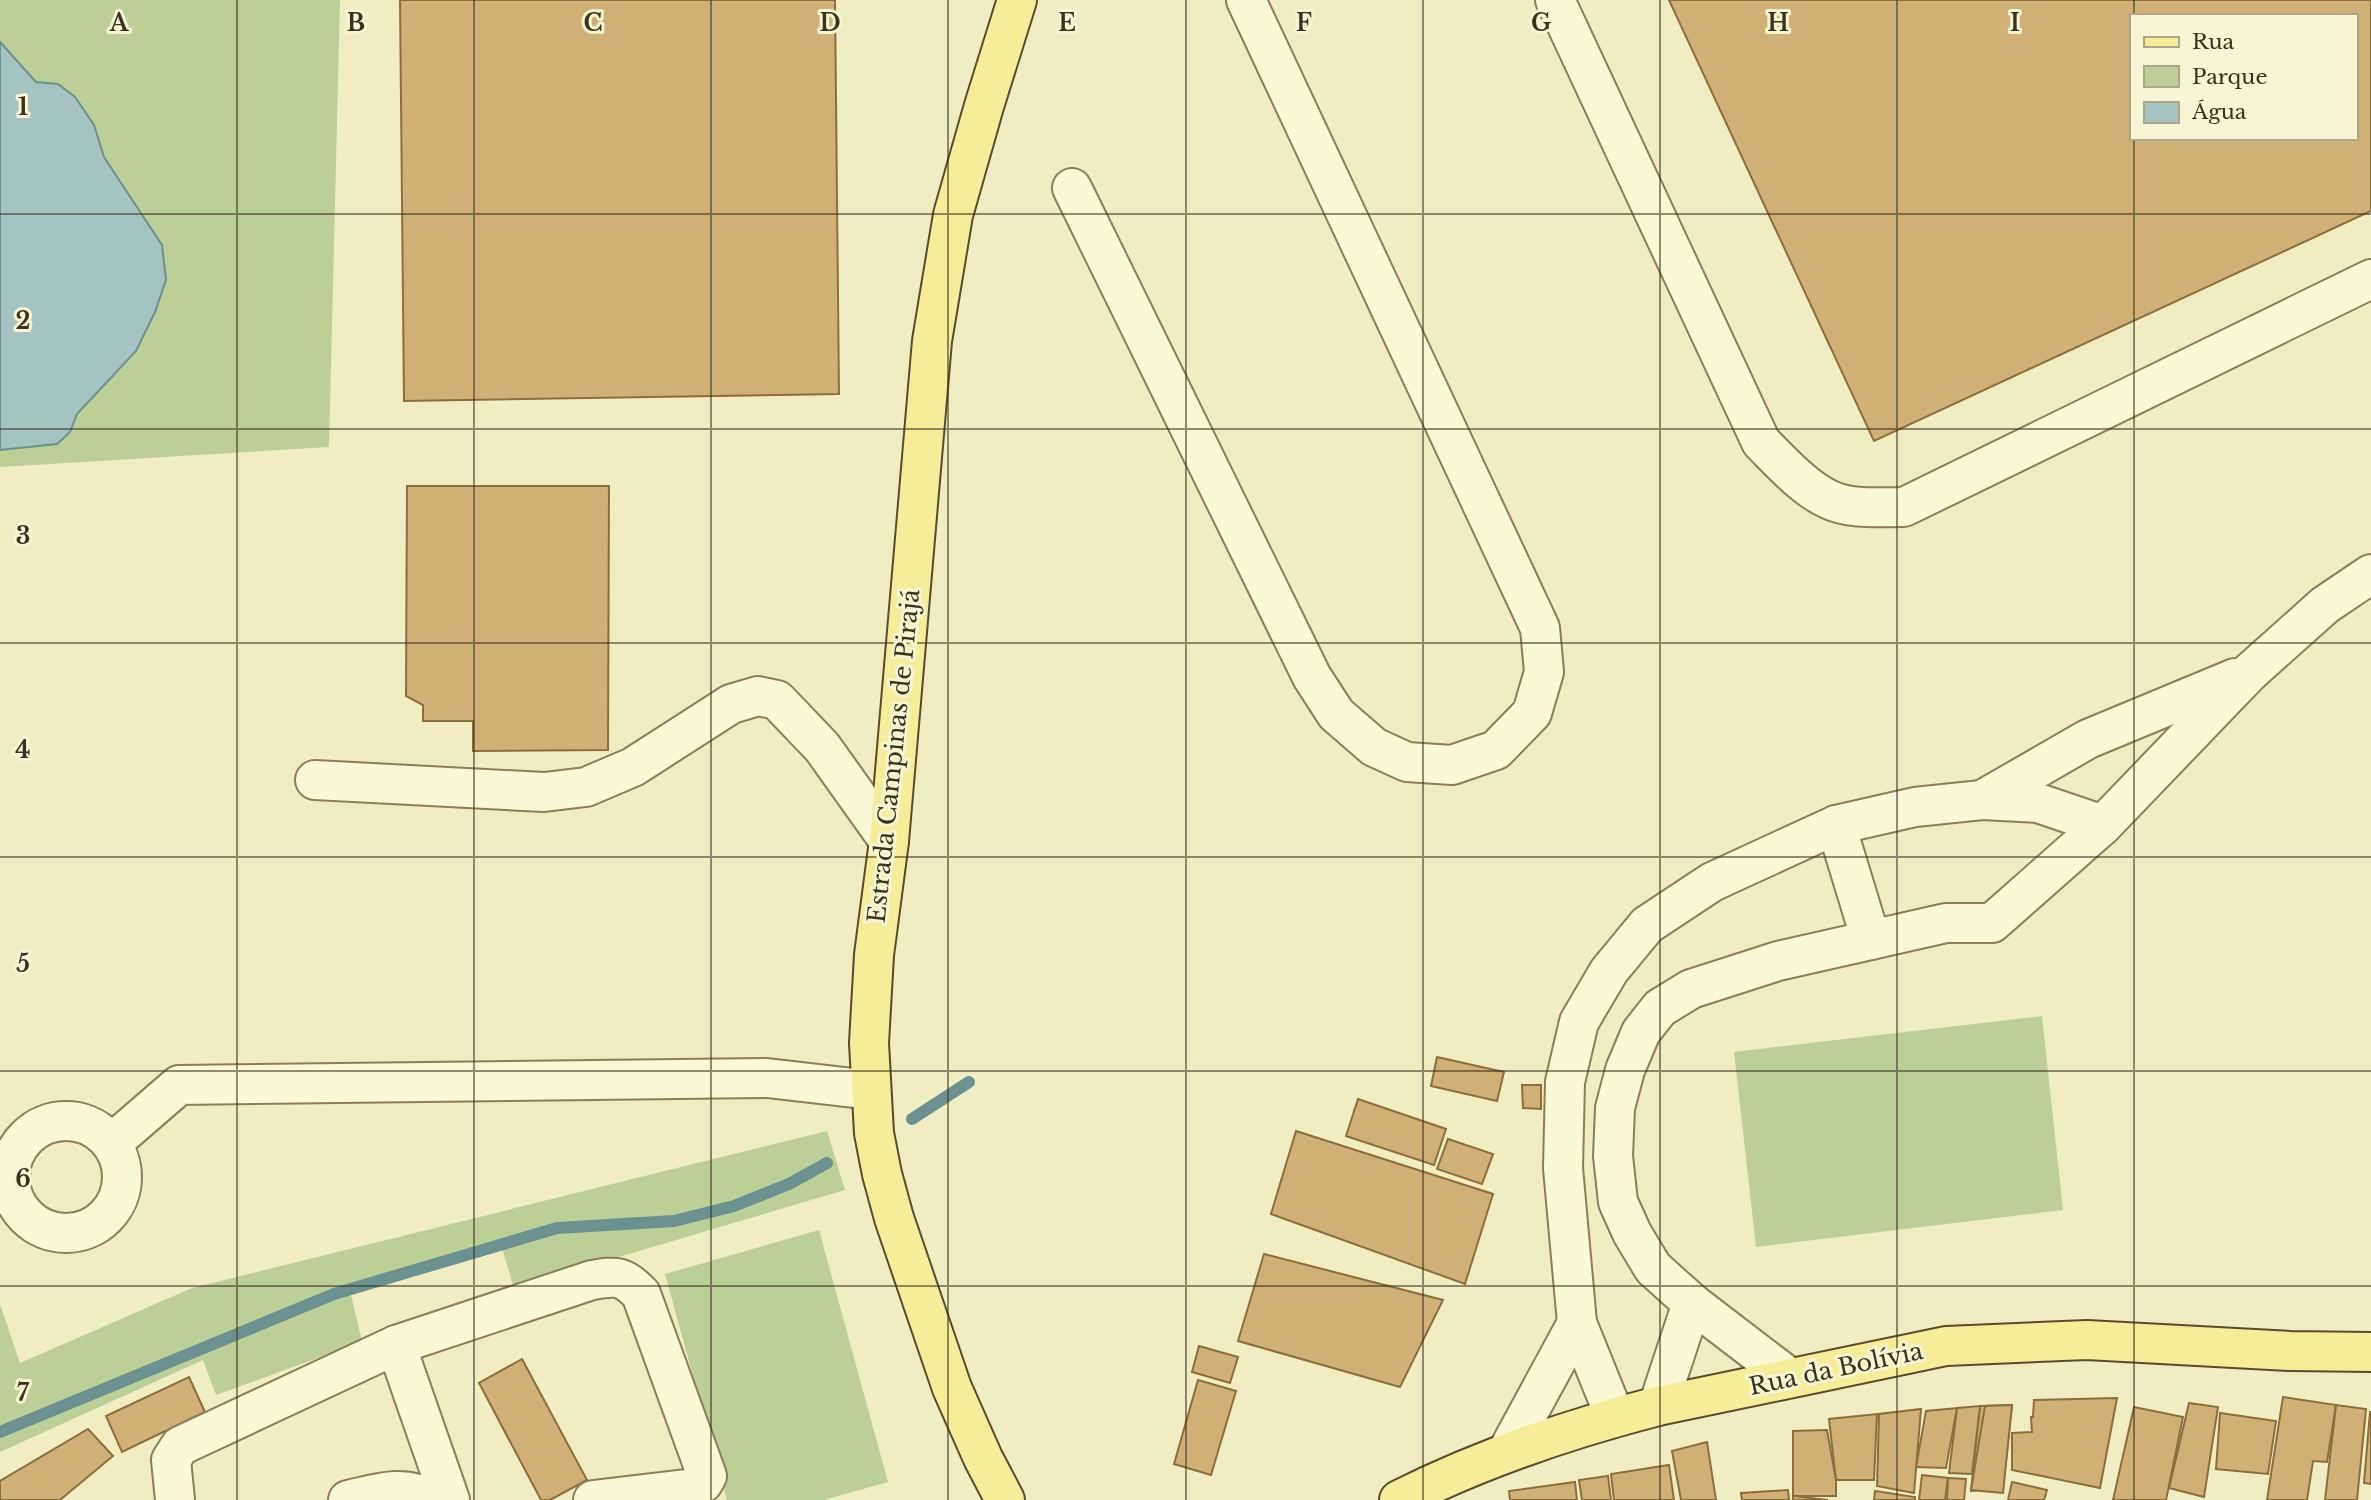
<svg xmlns="http://www.w3.org/2000/svg" width="2371" height="1500" font-family="'Libre Baskerville',serif">
  <rect width="100%" height="100%" fill="#f1edc3"/>
  <!-- green -->
  <g fill="#bccf96">
    <polygon points="0,0 340,0 329,447 0,467"/>
    <polygon points="2042,1016 2063,1210 1756,1247 1734,1052"/>
    <polygon points="827,1131 845,1190 514,1288 501,1245 351,1294 362,1342 216,1395 203,1360 0,1452 0,1304 20,1363 192,1288"/>
    <polygon points="819,1230 888,1482 824,1500 727,1500 665,1274"/>
  </g>
  <!-- water -->
  <polygon fill="#a5c3c1" stroke="#6b9291" stroke-width="2" points="0,42 36,82 58,84 75,97 94,125 104,157 162,245 166,280 155,312 136,351 77,414 70,432 57,444 0,450"/>
  <g fill="none" stroke-linecap="round" stroke-linejoin="round">
    <!-- stream -->
    <g stroke="#6b9291" stroke-width="12">
      <polyline points="912,1119 969,1082"/>
      <polyline points="0,1432 334,1294 557,1228 674,1221 734,1206 789,1184 827,1163"/>
    </g>
  </g>
  <!-- building -->
  <g fill="#d1b076" stroke="#8c6e3d" stroke-width="2" fill-rule="evenodd">
    <polygon points="400,0 835,0 839,394 404,401"/>
    <path d="M 1669,0 L 2371,0 L 2371,211 L 1874,441 ZM 2131,16 L 2355,16 L 2355,138 L 2131,138 Z"/>
    <polygon points="407,486 609,486 608,750 473,751 473,721 423,721 423,705 406,696"/>
    <polygon points="1437,1057 1504,1072 1497,1101 1431,1086"/>
    <polygon points="1522,1085 1541,1085 1541,1109 1523,1108"/>
    <polygon points="1358,1099 1446,1129 1434,1165 1346,1136"/>
    <polygon points="1296,1131 1493,1194 1465,1284 1271,1214"/>
    <polygon points="1448,1139 1493,1154 1482,1184 1437,1169"/>
    <polygon points="1264,1254 1443,1300 1400,1387 1238,1341"/>
    <polygon points="1199,1346 1238,1357 1230,1383 1192,1372"/>
    <polygon points="522,1359 587,1480 550,1500 541,1500 479,1383"/>
    <polygon points="189,1377 205,1412 122,1452 106,1416"/>
    <polygon points="1198,1380 1236,1391 1211,1475 1174,1464"/>
    <polygon points="2283,1397 2336,1405 2327,1462 2313,1461 2307,1500 2267,1500"/>
    <polygon points="2117,1398 2100,1488 2012,1470 2012,1433 2032,1432 2031,1417 2033,1417 2034,1400"/>
    <polygon points="2189,1403 2218,1407 2204,1497 2169,1488"/>
    <polygon points="2012,1405 2003,1488 1971,1491 1980,1406"/>
    <polygon points="2012,1405 2003,1493 1971,1490 1985,1406"/>
    <polygon points="2336,1405 2366,1409 2357,1500 2325,1500"/>
    <polygon points="1980,1406 1972,1474 1949,1473 1957,1408"/>
    <polygon points="2134,1407 2183,1417 2166,1500 2113,1500"/>
    <polygon points="1957,1408 1946,1468 1916,1467 1926,1411"/>
    <polygon points="1921,1409 1914,1493 1877,1486 1879,1414"/>
    <polygon points="2370,1412 2371,1412 2371,1484 2364,1483"/>
    <polygon points="2220,1413 2276,1421 2268,1474 2216,1469"/>
    <polygon points="1877,1414 1874,1480 1836,1480 1829,1419"/>
    <polygon points="88,1429 113,1456 60,1500 0,1500 0,1481"/>
    <polygon points="1827,1430 1836,1480 1836,1496 1793,1496 1793,1431"/>
    <polygon points="1707,1442 1716,1500 1681,1500 1672,1451"/>
    <polygon points="1669,1465 1674,1500 1614,1500 1611,1474"/>
    <polygon points="1922,1475 1948,1478 1945,1500 1919,1500"/>
    <polygon points="1608,1476 1611,1500 1582,1500 1579,1480"/>
    <polygon points="1948,1478 1966,1479 1964,1500 1947,1500"/>
    <polygon points="1575,1482 1577,1500 1510,1500 1509,1491"/>
    <polygon points="2012,1482 2047,1490 2044,1500 2008,1500"/>
    <polygon points="1788,1490 1789,1500 1742,1500 1741,1493"/>
    <polygon points="1875,1491 1915,1497 1915,1500 1874,1500"/>
    <polygon points="1793,1496 1828,1500 1793,1500"/>
  </g>
  <g fill="none" stroke-linecap="round" stroke-linejoin="round">
    <defs>
      <g id="minor">
        <path d="M 1555,0 L 1761,442 C 1779,460 1804,488 1828,499 C 1850,510 1879,507 1904,507 L 2371,279"/>
        <polyline points="1072,188 1312,677 1336,714 1374,747 1407,762 1452,765 1496,750 1532,713 1544,672 1540,628 1246,0"/>
        <polyline points="315,780 544,792 586,787 633,767 731,704 758,696 777,700 822,747 889,841"/>
        <polyline points="1982,800 2088,739 2235,678"/>
        <polyline points="1836,825 1871,940"/>
        <circle cx="66" cy="1177" r="56"/>
        <polyline points="112,1143 179,1085 767,1078 871,1090"/>
        <polyline points="396,1345 450,1500"/>
        <polyline points="1790,1378 1692,1303 1653,1268 1632,1233 1618,1202 1613,1156 1615,1108 1625,1070 1641,1032 1660,1008 1691,989 1778,961 1946,923 1992,923 2103,825 2249,673 2325,605 2371,574"/>
        <polyline points="1658,1406 1692,1303"/>
        <polyline points="1615,1417 1577,1323 1563,1168 1565,1082 1579,1022 1609,971 1647,925 1712,882 1836,825 1915,807 1982,800 2038,803 2103,825"/>
        <polyline points="1507,1452 1577,1323"/>
        <path d="M 175,1500 L 171,1460 L 180,1446 L 396,1345 L 592,1280 C 617,1276 622,1275 641,1294 L 707,1476 L 703,1483 L 694,1488 L 593,1500"/>
        <path d="M 348,1500 C 375,1494 405,1483 430,1500"/>
      </g>
      <g id="major">
        <polyline points="1005,1500 983,1458 952,1388 894,1218 882,1174 874,1133 869,1043 874,955 889,841 932,341 953,215 984,106 1017,0"/>
        <path d="M 1399,1500 C 1482,1458 1569,1429 1658,1406 L 1946,1346 L 2087,1340 L 2290,1351 L 2371,1352"/>
      </g>
    </defs>
    <!-- minor casing -->
    <use href="#minor" stroke="#8c7f58" stroke-width="42"/>
    <!-- major casing -->
    <use href="#major" stroke="#594b2d" stroke-width="42"/>
    <!-- minor -->
    <use href="#minor" stroke="#fbf8d6" stroke-width="38"/>
    <!-- major -->
    <use href="#major" stroke="#f6ed98" stroke-width="38"/>
  </g>
  <!-- grid -->
  <path fill="none" stroke="#3b321d" stroke-width="2" stroke-opacity="0.55" d="M 237,0 L 237,1500M 474,0 L 474,1500M 711,0 L 711,1500M 948,0 L 948,1500M 1186,0 L 1186,1500M 1423,0 L 1423,1500M 1660,0 L 1660,1500M 1897,0 L 1897,1500M 2134,0 L 2134,16M 2134,138 L 2134,1500M 0,214 L 2371,214M 0,429 L 2371,429M 0,643 L 2371,643M 0,857 L 2371,857M 0,1071 L 2371,1071M 0,1286 L 2371,1286"/>
  <g text-anchor="middle" stroke-width="6" stroke-linejoin="round" paint-order="stroke">
    <!-- street labels -->
    <g font-size="24" fill="#3b321d" stroke="#f7f5d3">
      <text transform="translate(894 756) rotate(-84)" y="8">Estrada Campinas de Pirajá</text>
      <text transform="translate(1836 1369) rotate(-12)" y="8">Rua da Bolívia</text>
    </g>
  </g>
  <g font-size="23" text-anchor="middle" font-weight="bold" fill="#3b321d" stroke="#f7f5d3" stroke-width="6" stroke-linejoin="round" paint-order="stroke">
    <text x="119" y="31">A</text>
    <text x="356" y="31">B</text>
    <text x="593" y="31">C</text>
    <text x="830" y="31">D</text>
    <text x="1067" y="31">E</text>
    <text x="1304" y="31">F</text>
    <text x="1541" y="31">G</text>
    <text x="1778" y="31">H</text>
    <text x="2015" y="31">I</text>
    <text x="23" y="115">1</text>
    <text x="23" y="329">2</text>
    <text x="23" y="544">3</text>
    <text x="23" y="758">4</text>
    <text x="23" y="972">5</text>
    <text x="23" y="1187">6</text>
    <text x="23" y="1401">7</text>
  </g>
  <!-- legend -->
  <rect x="2130" y="14" width="228" height="126" fill="#f7f5d3" stroke="#aca78a" stroke-width="2"/>
  <rect x="2144" y="37" width="35" height="10" fill="#f6ed98" stroke="#aca78a" stroke-width="2"/>
  <text x="2192" y="49" font-size="21" fill="#3b321d">Rua</text>
  <rect x="2144" y="66" width="35" height="21" fill="#bccf96" stroke="#aca78a" stroke-width="2"/>
  <text x="2192" y="84" font-size="21" fill="#3b321d">Parque</text>
  <rect x="2144" y="102" width="35" height="21" fill="#a5c3c1" stroke="#aca78a" stroke-width="2"/>
  <text x="2192" y="119" font-size="21" fill="#3b321d">Água</text>
</svg>
